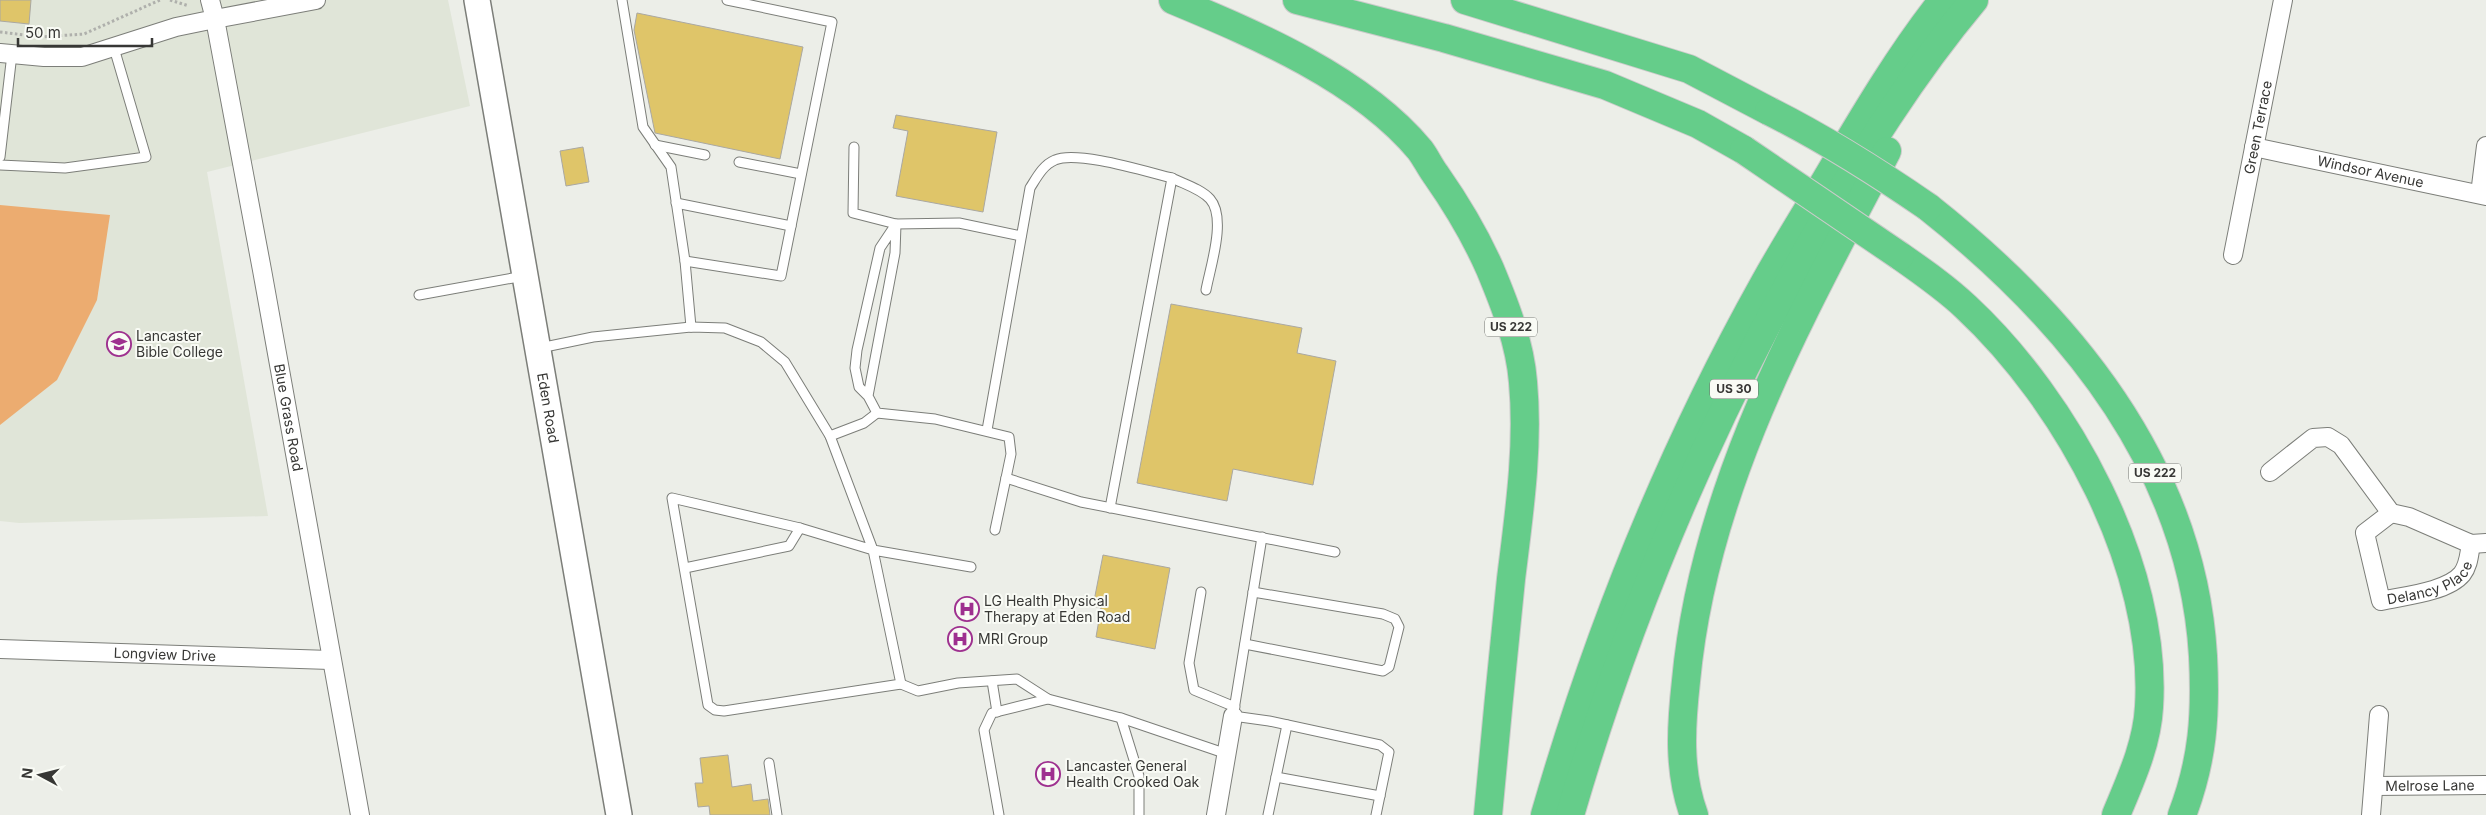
<svg xmlns="http://www.w3.org/2000/svg" width="2486" height="815" font-family="Inter,sans-serif">
  <rect width="100%" height="100%" fill="#eceee8"/>
  <!-- built -->
  <polygon fill="#e0e5d8" points="0,0 448,0 470,106 207,172 268,516 19,523 0,521"/>
  <!-- green -->
  <polygon fill="#ecac70" points="0,205 110,215 97,300 57,380 0,425"/>
  <!-- building -->
  <g fill="#dfc569" stroke="#aaa8a2">
    <polygon points="0,0 31,0 29,24 0,21"/>
    <polygon points="637,13 803,47 780,159 655,133 634,30"/>
    <polygon points="896,115 997,132 983,212 896,196 908,131 893,128"/>
    <polygon points="583,147 589,182 566,186 560,151"/>
    <polygon points="1171,304 1302,328 1297,353 1336,361 1313,485 1233,469 1227,501 1137,483"/>
    <polygon points="1103,555 1170,568 1155,649 1096,637 1101,608 1093,606"/>
    <polygon points="728,755 732,787 751,784 753,801 768,799 770,815 710,815 709,806 698,807 695,783 703,783 700,758"/>
  </g>
  <g fill="none" stroke-linecap="round" stroke-linejoin="round">
    <defs>
      <g id="lane">
        <polyline points="622,0 643,127 671,167 685,261 691,327"/>
        <polyline points="655,145 705,155"/>
        <polyline points="854,147 853,213 896,224 959,223 1021,236"/>
        <polyline points="0,157 12,54"/>
        <polyline points="739,162 801,174"/>
        <polyline points="0,165 65,168 146,157 114,48"/>
        <path d="M 1172,178 C 1184,184 1201,189 1210,199 C 1227,218 1210,268 1206,290"/>
        <polyline points="676,203 791,226"/>
        <polyline points="685,261 781,276 832,22 727,0"/>
        <polyline points="419,295 524,276"/>
        <polyline points="540,348 593,337 691,327 725,328 761,342 785,362 830,436 873,550 901,684 724,711 715,710 708,705 672,498 800,528 873,550 971,567"/>
        <polyline points="868,396 895,253 896,224 880,248 857,350 855,368 859,387 868,396 877,413 935,419 1009,437 1011,454 1006,478 1081,502 1335,552"/>
        <path d="M 987,430 L 1030,188 C 1037,177 1043,165 1055,160 C 1077,150 1147,172 1172,178 L 1110,508"/>
        <polyline points="830,436 864,423 877,413"/>
        <polyline points="995,530 1006,478"/>
        <polyline points="1262,537 1233,716 1269,721 1380,745 1389,752 1376,815"/>
        <polyline points="685,568 789,546 800,528"/>
        <polyline points="1201,592 1189,663 1194,690 1235,707"/>
        <polyline points="1245,644 1383,671 1389,667 1399,627 1395,619 1383,614 1253,592"/>
        <polyline points="992,681 997,712"/>
        <polyline points="901,684 918,691 958,683 1017,679 1048,699 1121,718 1227,754"/>
        <polyline points="1121,718 1139,776 1139,815"/>
        <polyline points="769,763 777,815"/>
        <polyline points="1276,777 1380,796"/>
        <polyline points="999,815 984,730 992,713 1048,699"/>
        <polyline points="1268,815 1287,725"/>
      </g>
      <g id="street">
        <path id="s1" d="M 316,0 L 215,19 L 262,270 L 360,815"/>
        <polyline points="0,53 44,57 82,57 176,27 215,19 210,0"/>
        <path id="s2" d="M 2254,147 L 2486,196"/>
        <polyline points="2480,194 2486,146"/>
        <path id="s3" d="M 2233,255 L 2283,0"/>
        <polyline points="2270,472 2313,438 2328,437 2341,445 2391,513 2409,517 2471,544 2486,543"/>
        <path id="s4" d="M 2391,513 L 2365,533 L 2381,601 C 2403,596 2447,592 2462,574 C 2469,565 2469,554 2471,544"/>
        <path id="s5" d="M 0,649 L 330,660"/>
        <path id="s6" d="M 2374,786 L 2486,785"/>
        <polyline points="1216,815 1233,716"/>
        <polyline points="2371,815 2379,715"/>
      </g>
      <g id="secondary">
        <path id="s7" d="M 477,0 L 619,815"/>
      </g>
      <g id="highway">
        <path d="M 1173,0 C 1257,35 1361,79 1420,150 C 1426,158 1430,167 1436,175 C 1457,205 1475,235 1490,269 C 1505,305 1520,343 1523,382 C 1529,447 1519,514 1511,579 C 1503,658 1495,736 1488,815"/>
        <polyline points="1297,0 1444,38 1605,85 1698,124 1744,150"/>
        <polyline points="1465,0 1689,69 1769,111"/>
        <path d="M 1928,207 C 2071,320 2192,467 2203,656 C 2206,715 2203,760 2182,815"/>
        <path d="M 1900,256 C 1923,272 1946,288 1966,307 C 2067,401 2158,567 2149,707 C 2147,745 2130,781 2116,815"/>
        <path d="M 1545,815 C 1598,631 1671,450 1765,282 C 1783,250 1802,219 1821,188 C 1859,124 1897,58 1943,0"/>
        <path d="M 1570,815 C 1628,615 1710,421 1813,240 C 1861,156 1912,74 1974,0"/>
        <path d="M 1694,815 C 1678,771 1681,726 1686,681 C 1704,487 1799,320 1887,151"/>
      </g>
    </defs>
    <!-- lane casing -->
    <use href="#lane" stroke="#7c7e79" stroke-width="11"/>
    <!-- street casing -->
    <use href="#street" stroke="#7c7e79" stroke-width="20"/>
    <!-- secondary casing -->
    <use href="#secondary" stroke="#7c7e79" stroke-width="28"/>
    <!-- highway casing -->
    <use href="#highway" stroke="#cbcbca" stroke-width="30"/>
    <!-- path -->
    <g stroke="#afb0ac" stroke-width="3" stroke-dasharray="2.5 2.5" stroke-linecap="butt">
      <polyline points="170,0 189,6"/>
      <polyline points="0,32 41,37 84,34 160,0"/>
    </g>
    <!-- lane -->
    <use href="#lane" stroke="#fff" stroke-width="9"/>
    <!-- street -->
    <use href="#street" stroke="#fff" stroke-width="18"/>
    <!-- secondary -->
    <use href="#secondary" stroke="#fff" stroke-width="25"/>
    <!-- highway -->
    <use href="#highway" stroke="#65cd8a" stroke-width="28"/>
    <defs>
      <g id="highway-bridge">
        <path d="M 1769,111 C 1825,139 1877,172 1928,207"/>
        <polyline points="1744,150 1900,256"/>
      </g>
    </defs>
    <!-- highway-bridge casing -->
    <use href="#highway-bridge" stroke="#cbcbca" stroke-width="30" stroke-linecap="butt"/>
    <!-- highway-bridge -->
    <use href="#highway-bridge" stroke="#65cd8a" stroke-width="28"/>
  </g>
  <!-- icons -->
  <defs>
    <symbol id="university-ring" viewBox="-11 -11 22 22"><circle r="9.5" fill="#f9fbf5" stroke="#9e308f" stroke-width="1.5"/><path d="M0-5L7-2L0 1L-7-2ZM-4 1L0 2.5L4 1V4Q0 6-4 4Z" fill="#9e308f"/></symbol>
    <symbol id="hospital-ring" viewBox="-11 -11 22 22"><circle r="9.5" fill="#f9fbf5" stroke="#9e308f" stroke-width="1.5"/><path d="M-5-5h3v3.5h4V-5h3V5h-3V1.5h-4V5h-3Z" fill="#9e308f"/></symbol>
  </defs>
  <g fill-rule="evenodd">
    <use href="#university-ring" x="105" y="330" width="28" height="28"/>
    <use href="#hospital-ring" x="953" y="595" width="28" height="28"/>
    <use href="#hospital-ring" x="946" y="625" width="28" height="28"/>
    <use href="#hospital-ring" x="1034" y="760" width="28" height="28"/>
  </g>
  <g text-anchor="middle" stroke-width="4" stroke-linejoin="round" paint-order="stroke">
    <!-- shield labels -->
    <g fill="#f9fbf5" stroke="#71726f" stroke-width="1">
      <rect x="1485" y="317.5" width="52" height="19" rx="4"/>
      <rect x="1710" y="379.5" width="48" height="19" rx="4"/>
      <rect x="2129" y="463.5" width="52" height="19" rx="4"/>
    </g>
    <g font-size="12" font-weight="bold" fill="#373735">
      <text x="1511" y="331">US 222</text>
      <text x="1734" y="393">US 30</text>
      <text x="2155" y="477">US 222</text>
    </g>
    <!-- street labels -->
    <g font-size="14" fill="#373735" stroke="#f9fbf5">
      <text dy="5" stroke="none"><textPath href="#s3" startOffset="130">Green Terrace</textPath></text>
      <text dy="5" stroke="none"><textPath href="#s2" startOffset="119">Windsor Avenue</textPath></text>
      <text dy="5" stroke="none"><textPath href="#s7" startOffset="414">Eden Road</textPath></text>
      <text dy="5" stroke="none"><textPath href="#s1" startOffset="508">Blue Grass Road</textPath></text>
      <text dy="5" stroke="none"><textPath href="#s4" startOffset="156">Delancy Place</textPath></text>
      <text dy="5" stroke="none"><textPath href="#s5" startOffset="165">Longview Drive</textPath></text>
      <text dy="5" stroke="none"><textPath href="#s6" startOffset="56">Melrose Lane</textPath></text>
    </g>
    <!-- poi labels -->
    <g font-size="14" fill="#373735" stroke="#f9fbf5" text-anchor="start">
      <text x="136" y="341">Lancaster<tspan x="136" dy="16">Bible College</tspan></text>
      <text x="984" y="606">LG Health Physical<tspan x="984" dy="16">Therapy at Eden Road</tspan></text>
      <text x="978" y="644">MRI Group</text>
      <text x="1066" y="771">Lancaster General<tspan x="1066" dy="16">Health Crooked Oak</tspan></text>
    </g>
  </g>
  <!-- north arrow -->
  <g transform="translate(40 775) rotate(277)" stroke="#f9fbf5" stroke-width="4" paint-order="stroke">
  <path d="M0-4L9 19L0 12L-9 19Z" fill="#373735"/>
  <text y="-8" font-size="14" font-weight="bold" text-anchor="middle" fill="#373735">N</text>
  </g>
  <!-- scale -->
  <path d="M18 38v8h134v-8" fill="none" stroke="#373735" stroke-width="2.5"/>
  <text x="25" y="38" font-size="15" fill="#373735" stroke="#f9fbf5" stroke-width="4" paint-order="stroke">50 m</text>
</svg>
